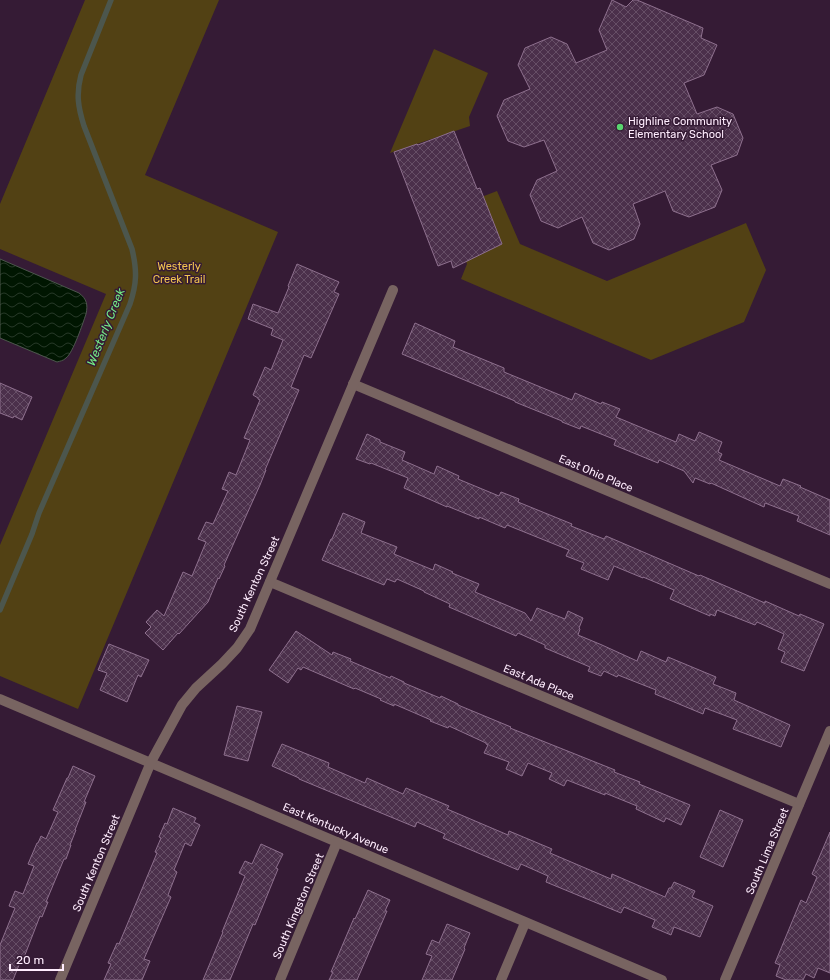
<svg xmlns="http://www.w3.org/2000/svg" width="830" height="980" font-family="Rubik,sans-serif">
  <defs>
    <pattern id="water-waves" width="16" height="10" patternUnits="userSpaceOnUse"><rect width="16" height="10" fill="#001601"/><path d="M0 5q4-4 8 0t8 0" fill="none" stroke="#263827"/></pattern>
    <pattern id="building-cross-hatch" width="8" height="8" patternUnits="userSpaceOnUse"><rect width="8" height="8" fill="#4b304b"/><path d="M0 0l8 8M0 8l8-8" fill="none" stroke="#664e66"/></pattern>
  </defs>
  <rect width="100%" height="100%" fill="#351b35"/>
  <!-- green -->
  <g fill="#524114">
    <polygon points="85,0 219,0 145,175 278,232 78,709 0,676 0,545 106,294 0,249 0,204"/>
    <polygon points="434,49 488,73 469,117 470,126 390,153"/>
    <polygon points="497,191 520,244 607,281 746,223 766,270 744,322 651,360 461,279 467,264 448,210"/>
  </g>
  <!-- water -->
  <path fill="url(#water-waves)" stroke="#4c564d" d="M 0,259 L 79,293 C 87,299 88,305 86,314 C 83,323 73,353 66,358 C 63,361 60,361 57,362 L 0,338 Z"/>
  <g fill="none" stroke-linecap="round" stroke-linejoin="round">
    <!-- stream -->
    <path stroke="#4c564d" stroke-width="5.5" d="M 0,610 L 32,534 L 39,513 L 130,304 C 137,283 137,270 132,249 L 84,126 C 78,107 76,94 81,75 L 111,0"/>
  </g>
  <!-- building -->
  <g fill="url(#building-cross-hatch)" stroke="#8e708e">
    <polygon points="612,0 626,7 633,0 637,0 703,28 701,38 717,45 704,75 684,83 697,114 717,107 733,114 743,138 737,155 711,165 722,190 715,207 689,217 673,211 665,191 633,204 640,224 634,239 609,250 593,243 582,217 558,228 541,221 530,195 537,180 557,171 544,140 524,147 508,141 497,116 504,100 530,89 518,65 525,48 551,37 567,44 576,63 607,50 599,30"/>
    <polygon points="454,131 477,189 480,188 502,244 453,268 451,261 438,266 394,152 417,144 418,145"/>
    <polygon points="297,264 339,282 334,292 339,294 311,358 304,355 291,387 299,390 265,470 266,470 260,485 237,536 224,565 225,566 219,579 218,578 208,602 179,634 178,633 163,650 145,633 151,627 146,622 157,610 164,616 183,572 192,576 206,542 198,539 206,522 213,524 228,491 222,489 229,472 236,475 250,440 244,438 260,400 258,399 258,398 253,395 265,367 271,370 283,340 271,335 273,329 248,319 253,304 278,313 289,287 288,286"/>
    <polygon points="415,323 455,341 453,347 504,368 504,372 572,400 575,393 601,404 602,402 620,409 616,417 676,442 679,434 695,441 699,432 722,442 718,452 722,454 719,460 780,486 783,479 801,486 800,487 830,500 830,535 797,521 799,516 765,503 764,507 711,483 710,484 695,478 693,483 684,471 659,460 658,463 614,445 616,440 581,426 580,429 562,422 562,421 515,402 515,401 402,354"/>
    <polygon points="0,383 32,397 22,420 14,416 13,418 0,413"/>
    <polygon points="367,434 380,440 380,442 405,452 402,460 434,474 437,466 459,476 458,479 499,496 501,492 519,499 518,502 572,524 571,526 604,539 606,536 699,576 700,575 765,603 765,601 799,616 800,614 824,624 804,671 781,662 785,652 778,649 784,634 757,622 755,625 717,610 715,616 710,614 710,616 670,599 674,590 643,577 643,578 614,566 608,580 581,569 584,563 566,556 569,550 507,525 505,528 479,517 479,519 447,506 447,507 404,488 408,478 371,463 370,464 356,459"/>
    <polygon points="343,513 365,522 361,533 397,547 394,554 433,570 435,564 453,572 452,573 479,584 475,592 525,613 531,621 537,608 565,619 568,611 583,618 579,628 580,629 578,635 602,645 637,661 641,651 666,662 668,657 716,677 713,684 736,693 734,700 790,725 781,747 733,729 737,720 705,708 703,714 655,694 656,690 618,675 617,677 604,671 601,676 588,671 590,667 545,648 545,645 518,633 516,636 449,607 450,604 424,592 424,591 397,579 395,582 387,579 384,585 322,560 331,539 332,539"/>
    <polygon points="296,631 332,655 333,652 351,659 350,661 390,678 391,676 404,682 404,683 440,698 441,696 458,704 458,705 511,727 510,728 615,770 614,772 640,782 639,784 690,805 681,825 666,818 664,822 636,809 637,806 605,793 605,795 567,780 564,786 549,779 552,773 528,763 522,776 506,769 509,762 484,753 488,745 486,744 486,743 449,726 448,728 430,721 431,720 394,704 394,706 380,700 381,699 355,688 354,689 303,667 301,670 298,668 288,683 269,670"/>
    <polygon points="109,644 149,660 141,677 138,675 127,702 100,690 107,673 98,670"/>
    <polygon points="237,706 262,712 248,761 224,755"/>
    <polygon points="282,744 329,763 328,767 365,783 367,778 403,794 406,788 449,806 447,809 508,835 509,831 552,849 550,853 611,879 612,874 665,897 669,888 671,888 674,882 695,891 692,897 713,906 700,937 674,927 671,935 652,927 655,920 624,907 621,913 546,882 548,876 521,864 518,870 443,838 445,834 417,822 415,827 299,779 299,778 272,766"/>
    <polygon points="73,766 95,776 84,802 86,802 75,830 76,830 70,845 71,845 66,859 64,859 46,902 48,902 42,917 40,916 23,960 21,960 13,980 0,980 0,945 15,908 9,906 15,891 23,894 34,866 28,864 37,843 38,843 41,836 46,839 58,812 53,810 67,778 68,778"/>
    <polygon points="173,808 196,818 194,822 200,825 191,846 185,843 174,870 177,872 168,895 171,897 144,959 150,961 142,980 104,980 111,964 108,963 117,943 119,944 157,853 155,852 161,838 159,837 165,823 167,824"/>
    <polygon points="720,810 743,820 723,867 700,857"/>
    <polygon points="830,832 830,973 818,968 814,978 806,974 803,980 786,980 776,976 780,965 775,963 801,900 806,903 817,877 812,874"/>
    <polygon points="261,844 283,854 276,868 278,869 255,925 253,924 230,980 203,980 223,932 222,932 245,876 239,873 245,861 252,864"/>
    <polygon points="368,890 390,900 385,911 387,911 357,980 329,980 333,972 331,972 337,958 354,918 355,919"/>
    <polygon points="447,924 470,933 464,948 465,949 452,980 422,980 432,956 426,954 432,940 439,943"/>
  </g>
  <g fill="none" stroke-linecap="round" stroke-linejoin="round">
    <!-- minor -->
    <g stroke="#786461" stroke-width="10">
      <polyline points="353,384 830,584"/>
      <polyline points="270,582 799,804"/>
      <path d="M 0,699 C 221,791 441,887 662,980"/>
      <polyline points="60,980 151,762 182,705 196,688 222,664 237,648 250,629 393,290"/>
      <polyline points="280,980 337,842"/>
      <polyline points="501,980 525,923"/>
      <polyline points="725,980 830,731"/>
    </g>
  </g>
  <!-- markers -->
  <circle fill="#59d56f" stroke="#351b35" stroke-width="1.5" cx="620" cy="127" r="4"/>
  <g text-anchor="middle" stroke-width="3" stroke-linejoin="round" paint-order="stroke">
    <!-- poi labels -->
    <g font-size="11" fill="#ffedfe" stroke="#351b35" text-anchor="start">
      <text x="628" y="125">Highline Community<tspan x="628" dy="13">Elementary School</tspan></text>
    </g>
    <!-- park labels -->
    <g font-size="11" fill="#f3c54f" stroke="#351b35">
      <text x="179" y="270">Westerly<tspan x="179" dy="13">Creek Trail</tspan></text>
    </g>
    <!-- street labels -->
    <g font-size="11" fill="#ffedfe" stroke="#351b35">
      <text transform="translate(596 473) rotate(23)" y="4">East Ohio Place</text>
      <text transform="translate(254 584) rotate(-65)" y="4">South Kenton Street</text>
      <text transform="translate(539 682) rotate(23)" y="4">East Ada Place</text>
      <text transform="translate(336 828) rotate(23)" y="4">East Kentucky Avenue</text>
      <text transform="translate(767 851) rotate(-67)" y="4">South Lima Street</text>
      <text transform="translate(96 863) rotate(-67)" y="4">South Kenton Street</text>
      <text transform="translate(298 906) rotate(-67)" y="4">South Kingston Street</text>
    </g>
    <!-- water labels -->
    <g font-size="12" font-style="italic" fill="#73ec85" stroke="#351b35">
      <text transform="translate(106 327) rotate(-68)" y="4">Westerly Creek</text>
    </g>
  </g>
  <!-- scale -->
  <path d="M10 964v6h53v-6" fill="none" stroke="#ffedfe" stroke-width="2"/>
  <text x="16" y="964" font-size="12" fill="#ffedfe" stroke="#351b35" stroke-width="3" paint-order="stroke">20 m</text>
</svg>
